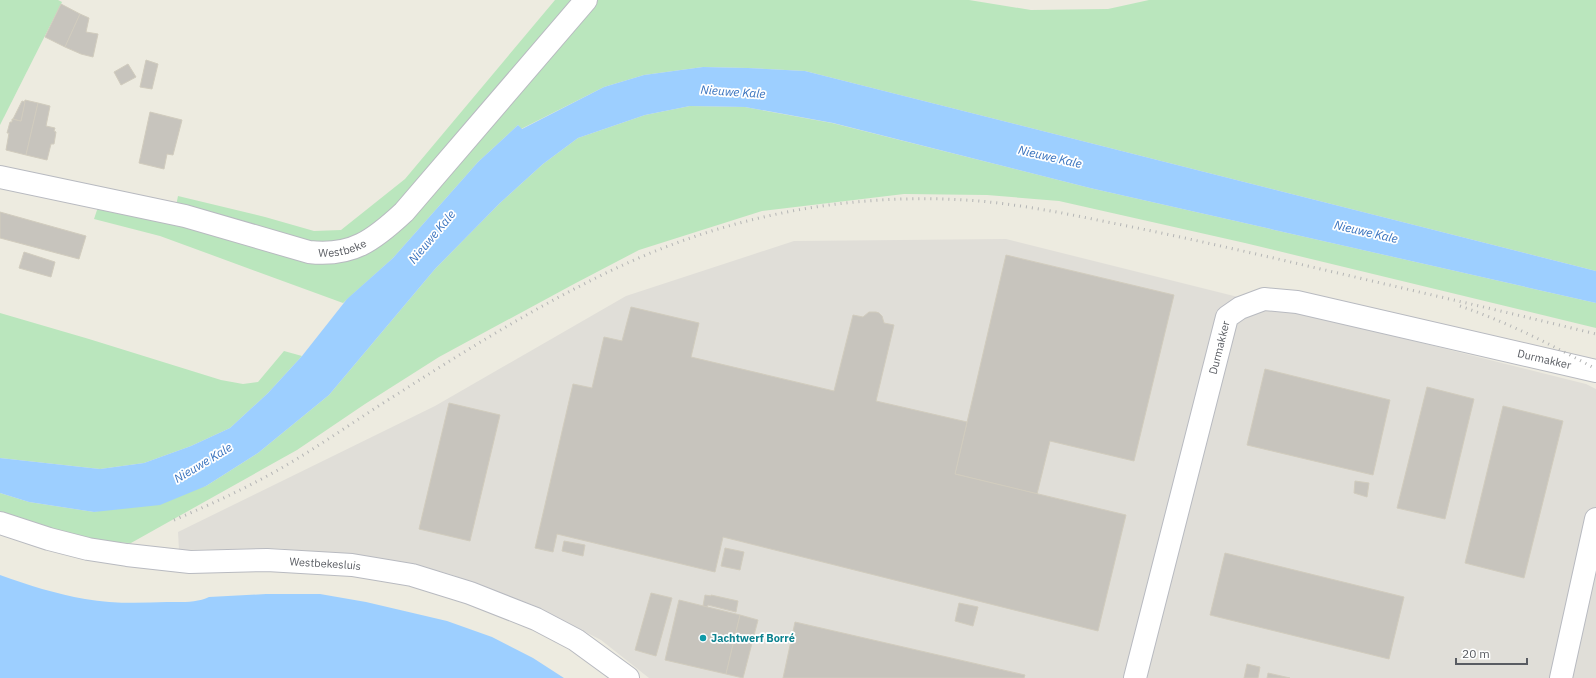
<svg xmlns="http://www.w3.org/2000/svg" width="1596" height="678" font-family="'IBM Plex Sans',sans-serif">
  <rect width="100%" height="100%" fill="#edebe0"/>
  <!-- industrial -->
  <polygon fill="#e0ded8" points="1006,239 1586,384 1596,389 1596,678 649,678 601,640 533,605 450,574 403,562 356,555 274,548 179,550 178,532 435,406 626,296 794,241"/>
  <!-- green -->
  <g fill="#bae6bd">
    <polygon points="0,0 58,0 62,2 0,125"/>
    <polygon points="555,0 969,0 1031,10 1108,9 1149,0 1596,0 1596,271 805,71 748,68 703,67 644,75 604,87 521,129 518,125 478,162 393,258 343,303 160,236 94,219 98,207 176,206 178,196 265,217 314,231 341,230 405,179"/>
    <polygon points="690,106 745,107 832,123 1090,188 1596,303 1596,328 1245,243 1059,201 987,195 904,194 762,211 639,250 574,284 439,357 365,404 297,450 131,543 104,542 53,531 0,512 0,493 29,502 94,512 206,486 258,453 329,395 435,269 500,203 543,164 578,138 645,115"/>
    <polygon points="0,313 89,339 221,380 243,384 258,382 284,351 302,356 268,393 230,428 191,446 144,463 100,469 0,458"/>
  </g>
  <!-- water -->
  <g fill="#9dcfff">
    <polygon points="703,67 748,68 805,71 1596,271 1596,303 1090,188 833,123 745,107 690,106 645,115 578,138 543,164 500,203 435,269 329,395 258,453 206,486 160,505 94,512 29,502 0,493 0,458 100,469 144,463 191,446 230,428 268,393 302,356 347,299 393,258 478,162 518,125 522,129 604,87 644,75"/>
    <path d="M 0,575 C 28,585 56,594 85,599 C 112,604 140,603 167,602 C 180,602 197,603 209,597 L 266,594 L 320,594 L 366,602 L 447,621 L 492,637 L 533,658 L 564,678 L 0,678 Z"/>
  </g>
  <!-- building -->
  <g fill="#c7c4bd" stroke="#d1ccbe">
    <polygon points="61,4 80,14 65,47 45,37"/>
    <polygon points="80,14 89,18 86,32 98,34 93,57 81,54 65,47"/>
    <polygon points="146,60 158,64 152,89 140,87"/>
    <polygon points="128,64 136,77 121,85 114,72"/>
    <polygon points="25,100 38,103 26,155 6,150 9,133 7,133 10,122 12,122 12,119 21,121"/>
    <polygon points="22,101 25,102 21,121 13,119"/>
    <polygon points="38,103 50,106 46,126 55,128 54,131 56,132 54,144 51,144 47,160 26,155"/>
    <polygon points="150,112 182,120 173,155 167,154 164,169 139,163"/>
    <polygon points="0,212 86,236 79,259 0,238"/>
    <polygon points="24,252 55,262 51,277 19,268"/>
    <polygon points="1006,255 1174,295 1134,461 1050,441 1037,494 955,474"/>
    <polygon points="631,307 699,323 691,357 834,391 853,315 863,317 869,312 876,312 879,313 882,316 884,323 894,325 876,401 967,422 955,474 1126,515 1098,631 723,537 715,572 557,534 553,552 535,548 573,384 592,388 604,337 622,341"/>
    <polygon points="1265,369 1390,400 1373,475 1247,445"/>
    <polygon points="1427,387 1474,399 1445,519 1397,508"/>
    <polygon points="449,403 500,415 470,541 419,529"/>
    <polygon points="1503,406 1563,421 1524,578 1465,563"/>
    <polygon points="1355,481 1369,483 1367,497 1354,493"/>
    <polygon points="564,541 585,545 583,556 562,551"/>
    <polygon points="725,548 744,552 740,570 721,566"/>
    <polygon points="1225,553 1404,597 1389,659 1210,615"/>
    <polygon points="651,593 672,598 656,656 635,650"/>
    <polygon points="705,595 711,596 711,595 738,601 736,612 708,605 707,607 703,606"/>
    <polygon points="679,600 740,615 726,674 665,660"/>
    <polygon points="959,603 978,607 973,626 955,621"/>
    <polygon points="740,615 758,620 743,678 726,674"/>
    <polygon points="795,622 1025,675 1024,678 783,678"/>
    <polygon points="1247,664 1260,667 1258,678 1244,678"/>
    <polygon points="1268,673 1290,678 1267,678"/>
  </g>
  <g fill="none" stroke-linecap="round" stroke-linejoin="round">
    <defs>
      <g id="minor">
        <path id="s1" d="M 0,177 L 185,216 L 309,252 C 352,257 374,240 404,212 L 586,0"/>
        <path id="s2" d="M 0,523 L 49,539 L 88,549 L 127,555 L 190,562 L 267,560 L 352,565 L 412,575 L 470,593 L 536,619 L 576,640 L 628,678"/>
        <path id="s3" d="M 1135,678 L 1227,317 L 1240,308 L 1264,299 L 1297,302 L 1596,371"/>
        <polyline points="1561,678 1596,519"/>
      </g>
    </defs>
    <!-- minor casing -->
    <use href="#minor" stroke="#b8bac0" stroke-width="24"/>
    <!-- minor -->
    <use href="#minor" stroke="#fff" stroke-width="22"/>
    <!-- rail -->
    <g stroke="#b4b5b5" stroke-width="3" stroke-dasharray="1 5" stroke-linecap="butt">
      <path d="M 1460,306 C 1507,322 1552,345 1596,369"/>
      <path d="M 174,520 C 214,503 253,485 290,463 C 327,441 362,416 399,393 C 471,347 545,301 623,265 C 734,214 857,191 979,201 C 1022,205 1064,213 1107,222 C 1164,233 1221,246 1278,259 C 1384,284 1490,308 1596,334"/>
    </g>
  </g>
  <!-- markers -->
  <circle fill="#0f9aa8" stroke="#fff" stroke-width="1.5" cx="703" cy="638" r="4"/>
  <g text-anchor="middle" stroke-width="3.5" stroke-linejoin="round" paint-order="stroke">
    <!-- street labels -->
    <g font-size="11" fill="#595c62" stroke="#fff">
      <text dy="4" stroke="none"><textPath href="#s1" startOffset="352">Westbeke</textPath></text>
      <text dy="4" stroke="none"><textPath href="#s3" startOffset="341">Durmakker</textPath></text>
      <text dy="4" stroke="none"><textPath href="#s3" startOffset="701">Durmakker</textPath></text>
      <text dy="4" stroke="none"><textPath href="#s2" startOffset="330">Westbekesluis</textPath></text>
    </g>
    <!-- culture labels -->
    <g font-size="11" font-weight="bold" fill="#0d838f" stroke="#fff" text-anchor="start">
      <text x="711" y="642">Jachtwerf Borré</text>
    </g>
    <!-- water labels -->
    <g font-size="12" font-style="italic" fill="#3973be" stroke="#fff">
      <text transform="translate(733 92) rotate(4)" y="4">Nieuwe Kale</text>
      <text transform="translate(1050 157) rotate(13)" y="4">Nieuwe Kale</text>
      <text transform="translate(1366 232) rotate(13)" y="4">Nieuwe Kale</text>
      <text transform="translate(432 237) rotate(-50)" y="4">Nieuwe Kale</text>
      <text transform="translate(203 463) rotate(-31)" y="4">Nieuwe Kale</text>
    </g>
  </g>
  <!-- scale -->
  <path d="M1456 658v6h71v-6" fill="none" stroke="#595c62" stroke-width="2"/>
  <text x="1462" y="658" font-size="12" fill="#595c62" stroke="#ffffff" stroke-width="3" paint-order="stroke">20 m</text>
</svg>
